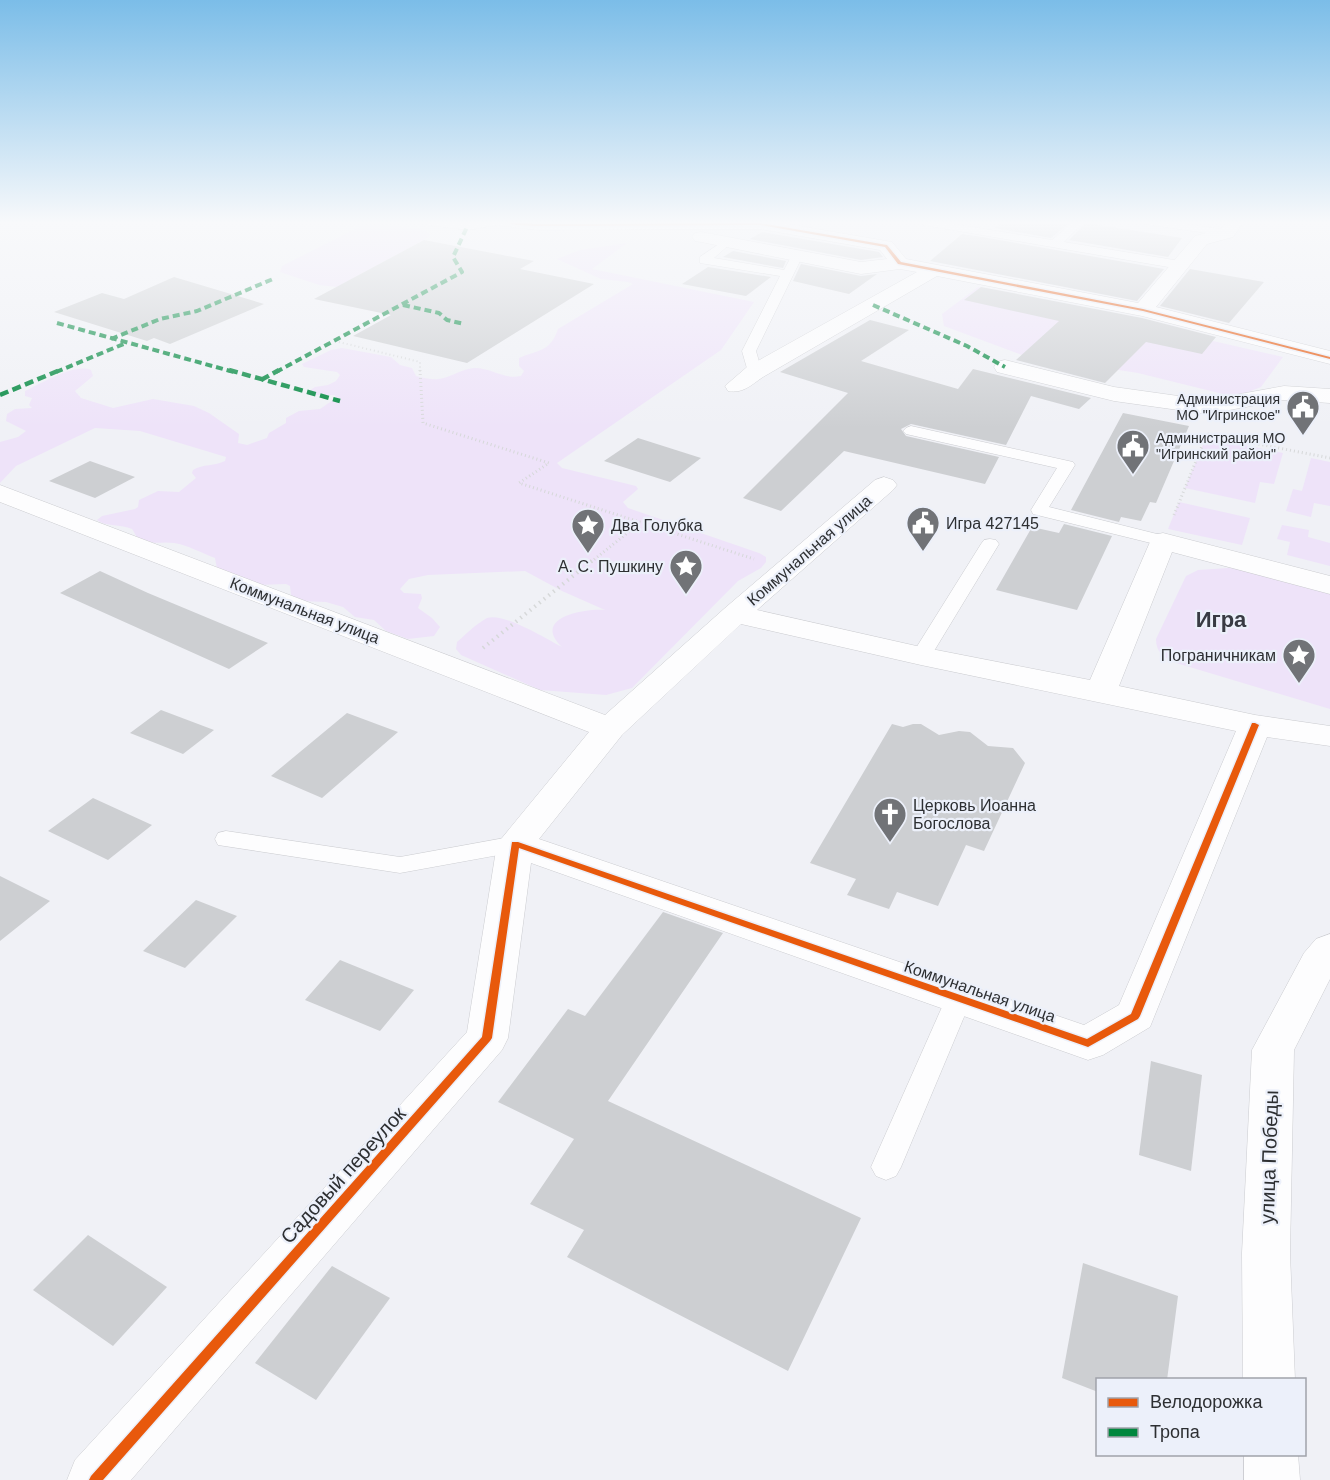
<svg xmlns="http://www.w3.org/2000/svg" width="1330" height="1480" font-family="Helvetica,sans-serif">
  <rect width="100%" height="100%" fill="#f0f1f6"/>
  <!-- green -->
  <g fill="#eee3f9">
    <polygon points="374,223 425,230 430,235 429,237 337,287 319,285 280,272 282,266 361,226"/>
    <path d="M 627,243 L 592,269 L 754,302 L 721,350 L 557,463 L 562,468 L 636,486 L 638,489 L 623,502 L 628,508 L 759,553 L 766,557 L 766,562 L 761,568 L 738,581 L 632,688 L 606,695 L 540,690 L 461,655 L 456,649 L 457,642 C 466,634 476,624 487,618 C 503,612 546,639 562,647 C 531,618 584,608 605,610 L 562,591 L 525,571 L 428,575 L 409,579 L 400,589 L 404,593 L 421,594 L 422,598 L 418,608 L 432,618 L 440,627 L 434,636 L 408,639 L 386,631 L 374,620 L 355,617 L 343,607 L 326,602 L 301,601 L 291,595 L 290,586 L 286,584 L 256,585 L 217,569 L 215,558 C 201,553 188,545 174,543 C 163,541 151,545 141,540 C 135,537 136,534 132,529 C 121,524 106,527 97,520 L 102,516 L 135,509 L 138,507 L 139,500 L 158,491 L 179,492 L 196,478 L 192,473 L 193,470 C 203,464 215,466 225,461 L 226,457 L 140,431 L 95,428 L 16,466 L 0,483 L 0,442 L 18,437 L 26,431 L 6,421 L 7,414 L 15,409 L 32,408 L 29,405 L 32,398 L 25,396 L 25,391 C 41,384 74,363 91,370 L 93,376 L 75,391 L 81,398 L 113,408 L 153,399 L 194,406 L 209,413 L 239,434 L 238,443 L 247,445 L 267,438 L 269,433 L 286,423 L 286,418 L 299,411 L 320,409 L 336,398 L 335,395 L 314,395 L 309,391 L 315,387 L 328,385 L 336,381 L 340,375 L 337,372 L 304,367 L 302,364 L 331,350 L 342,348 L 391,357 L 400,365 L 412,368 L 416,376 C 424,378 432,380 439,379 C 452,377 463,368 475,368 C 492,368 504,380 521,376 L 524,371 L 519,366 L 519,358 C 540,349 550,352 558,329 L 633,284 L 628,282 L 601,279 L 557,259 L 580,250 Z"/>
    <polygon points="978,287 1283,357 1261,387 1235,397 1138,373 1022,355 944,326 942,314"/>
    <polygon points="1215,439 1283,453 1274,484 1260,482 1255,503 1185,488 1204,442"/>
    <polygon points="1311,458 1330,462 1330,506 1314,503 1311,517 1286,511 1293,489 1302,491"/>
    <polygon points="1179,502 1250,518 1242,545 1168,529"/>
    <polygon points="1282,525 1309,530 1308,537 1330,543 1330,566 1287,555 1290,542 1277,539"/>
    <path d="M 1228,568 L 1247,569 L 1330,592 L 1330,709 L 1173,662 C 1163,656 1156,652 1156,639 L 1186,576 L 1198,570 Z"/>
  </g>
  <!-- building -->
  <g fill="#cdcfd2">
    <polygon points="1005,221 1071,221 1051,238 994,228"/>
    <polygon points="1086,223 1182,238 1168,257 1069,240"/>
    <polygon points="762,232 879,252 883,257 861,260 750,239"/>
    <polygon points="962,234 982,237 1164,269 1137,301 930,261"/>
    <polygon points="424,240 534,261 520,269 594,284 467,363 353,336 391,315 314,299"/>
    <polygon points="733,251 786,261 783,268 723,257"/>
    <polygon points="801,264 861,276 877,274 849,294 793,281"/>
    <polygon points="708,267 771,277 746,296 682,284"/>
    <polygon points="1190,269 1264,282 1229,323 1160,306"/>
    <polygon points="174,277 264,304 170,344 154,338 147,341 54,312 102,293 124,299"/>
    <polygon points="981,287 1142,318 1216,337 1202,354 1146,342 1105,383 1016,360 1059,321 964,300"/>
    <polygon points="870,320 909,330 861,361 958,389 973,369 1091,398 1079,409 1031,396 1006,445 911,424 901,429 906,436 999,457 985,484 844,451 781,511 743,498 848,393 780,372"/>
    <polygon points="1123,413 1189,426 1156,503 1150,502 1141,521 1121,517 1119,522 1071,510"/>
    <polygon points="638,438 701,458 670,482 604,461"/>
    <polygon points="90,461 135,477 95,498 49,481"/>
    <polygon points="1064,524 1112,536 1077,610 996,590 1032,527 1059,533"/>
    <polygon points="100,571 148,593 268,643 229,669 60,593"/>
    <polygon points="161,710 214,730 183,754 130,733"/>
    <polygon points="347,713 398,732 322,798 271,776"/>
    <polygon points="892,724 903,727 913,724 921,724 939,735 959,731 970,732 988,746 1013,748 1025,763 984,851 966,845 938,906 897,892 889,909 847,895 856,879 810,863"/>
    <polygon points="93,798 152,825 108,860 48,831"/>
    <polygon points="0,876 50,901 0,941"/>
    <polygon points="196,900 237,916 185,968 143,951"/>
    <polygon points="663,912 723,933 608,1101 861,1218 788,1371 567,1257 584,1230 530,1204 574,1139 498,1102 568,1009 585,1016"/>
    <polygon points="340,960 414,990 380,1031 305,1000"/>
    <polygon points="1151,1061 1202,1075 1191,1171 1139,1155"/>
    <polygon points="88,1235 167,1287 113,1346 33,1290"/>
    <polygon points="1083,1263 1178,1296 1167,1380 1098,1380 1098,1392 1062,1378"/>
    <polygon points="332,1266 390,1298 316,1400 255,1363"/>
  </g>
  <g fill="none" stroke-linecap="round" stroke-linejoin="round">
    <defs>
      <g id="service">
        <polygon points="912,221 935,221 1052,240 1074,221 1085,221 1064,242 1180,261 1186,265 1180,269 918,224"/>
        <polygon points="1139,221 1165,221 1227,230 1233,233 1227,236 1145,224"/>
        <polygon points="725,240 731,243 714,258 784,270 792,255 796,253 802,257 756,351 762,372 755,376 748,372 742,351 780,276 700,263 700,257"/>
        <polygon points="911,426 1073,462 1075,465 1049,507 1169,537 1172,541 1169,545 1163,546 1033,514 1031,510 1057,468 906,434 903,431 906,428"/>
        <polygon points="990,539 996,540 999,544 931,656 928,660 914,660 911,656 981,544 984,540"/>
        <polygon points="226,831 400,857 515,836 523,838 526,844 523,850 515,852 400,873 218,845 215,839 218,833"/>
        <polygon points="959,988 968,991 972,998 901,1167 896,1176 886,1180 876,1176 871,1167 946,998 950,991"/>
      </g>
      <g id="minor">
        <path d="M 426,221 L 770,221 L 892,242 L 906,259 L 1138,303 L 1195,236 L 1221,229 L 1227,221 L 1244,221 L 1233,237 L 1207,244 L 1156,307 L 1330,351 L 1330,364 L 1142,316 L 937,276 L 763,377 C 751,385 743,394 728,391 L 725,386 L 747,367 L 917,272 L 900,269 L 861,274 L 701,242 L 695,241 L 692,237 L 695,233 L 701,232 L 861,262 L 887,259 L 880,250 L 760,229 L 538,230 L 496,225 L 468,230 L 429,225 Z"/>
        <polygon points="1005,360 1114,387 1207,400 1284,386 1330,389 1330,403 1284,400 1207,414 1114,401 997,372 994,367 997,362"/>
        <path d="M 884,477 L 893,480 L 897,485 L 893,490 L 757,610 L 921,647 L 1090,680 L 1153,535 L 1163,533 L 1330,576 L 1330,594 L 1172,552 L 1119,686 L 1255,715 L 1330,726 L 1330,746 L 1267,737 L 1150,1027 L 1103,1055 L 1088,1060 L 531,863 L 508,1038 L 502,1050 L 131,1480 L 67,1480 L 75,1460 L 467,1032 L 497,844 L 589,732 L 0,502 L 0,485 L 605,715 L 725,608 L 875,480 ZM 741,624 L 921,665 L 1236,731 L 1119,1005 L 1084,1025 L 539,839 L 622,735 Z"/>
      </g>
      <g id="secondary">
        <polygon points="1330,934 1330,979 1294,1050 1290,1253 1295,1380 1243,1380 1242,1253 1252,1050 1304,953 1316,939"/>
        <polygon points="1244,1454 1298,1454 1300,1480 1244,1480"/>
      </g>
    </defs>
    <!-- service casing -->
    <use href="#service" stroke="#cbccd0" stroke-width="1"/>
    <!-- minor casing -->
    <use href="#minor" stroke="#cbccd0" stroke-width="1"/>
    <!-- secondary casing -->
    <use href="#secondary" stroke="#cbccd0" stroke-width="1"/>
    <!-- path-far2 -->
    <polyline stroke="#d6d8d9" stroke-width="2" stroke-dasharray="1 3" stroke-linecap="butt" points="335,341 420,362 420,372"/>
    <!-- path-far1 -->
    <g stroke="#d6d8d9" stroke-width="3" stroke-dasharray="1 3" stroke-linecap="butt">
      <polyline points="420,370 423,423 549,463 519,483 754,559"/>
      <polyline points="1174,515 1207,434 1330,458"/>
      <polyline points="591,562 641,522"/>
    </g>
    <!-- path -->
    <polyline stroke="#d6d8d9" stroke-width="4" stroke-dasharray="1.5 4.5" stroke-linecap="butt" points="483,648 593,560"/>
    <!-- service -->
    <use href="#service" fill="#fdfdfe" fill-rule="evenodd"/>
    <!-- minor -->
    <use href="#minor" fill="#fdfdfe" fill-rule="evenodd"/>
    <!-- secondary -->
    <use href="#secondary" fill="#fdfdfe" fill-rule="evenodd"/>
    <!-- quiet-far1 -->
    <g stroke="#00873e" stroke-width="4" stroke-dasharray="7 4" stroke-linecap="butt">
      <polyline points="403,305 439,313 447,320 464,324"/>
      <polyline points="873,305 967,346 1005,367"/>
      <polyline points="57,323 234,372"/>
      <polyline points="111,339 160,319 197,311 273,279"/>
      <polyline points="56,372 126,343"/>
      <polyline points="276,372 462,272 453,257 468,225"/>
    </g>
    <!-- quiet -->
    <g stroke="#00873e" stroke-width="4.5" stroke-dasharray="9 4.5" stroke-linecap="butt">
      <polyline points="229,370 340,401"/>
      <polyline points="261,380 279,370"/>
      <polyline points="0,395 60,370"/>
    </g>
    <defs>
      <g id="cycleway">
        <polygon points="500,221 538,224 760,223 887,245 901,262 1143,309 1330,357 1330,359 1143,311 898,264 885,247 760,225 538,226 517,225"/>
        <polygon points="1252,723 1255,723 1259,725 1140,1016 1138,1019 1088,1047 519,848 492,1038 490,1041 103,1480 89,1480 91,1476 482,1037 512,842 518,842 1087,1039 1131,1014"/>
      </g>
    </defs>
    <!-- cycleway casing -->
    <use href="#cycleway" stroke="#ecf0fa" stroke-width="3"/>
    <!-- cycleway -->
    <use href="#cycleway" fill="#e8590c" fill-rule="evenodd"/>
  </g>
  <!-- sky -->
  <linearGradient id="sky" x2="0" y2="1"><stop stop-color="#7bbde8"/><stop offset="0.52" stop-color="#f8f9fb"/><stop offset="1" stop-color="#f8f9fb" stop-opacity="0"/></linearGradient>
  <rect width="1330" height="428" fill="url(#sky)"/>
  <!-- icons -->
  <defs>
    <symbol id="civic-pin" viewBox="-11 -11 22 30"><path d="M0 17L-7.5 6A9.5 9.5 0 1 1 7.5 6Z" fill="#717377" stroke="#ecf0fa"/><path d="M-.6-6.5H3V-4.5H.6V-3L4-1V1h2V6H-6V1h2V-1L-.6-3ZM-1.2 2.5V6h2.4V2.5Z" fill="#fff"/></symbol>
    <symbol id="sight-pin" viewBox="-11 -11 22 30"><path d="M0 17L-7.5 6A9.5 9.5 0 1 1 7.5 6Z" fill="#717377" stroke="#ecf0fa"/><path d="M0-6L1.8-2.2L6-1.7L2.9 1.2L3.7 5.4L0 3.3L-3.7 5.4L-2.9 1.2L-6-1.7L-1.8-2.2Z" fill="#fff"/></symbol>
    <symbol id="church-pin" viewBox="-11 -11 22 30"><path d="M0 17L-7.5 6A9.5 9.5 0 1 1 7.5 6Z" fill="#717377" stroke="#ecf0fa"/><path d="M-1.2-6h2.4v3.5h3.3v2.4h-3.3V6h-2.4V-.1h-3.3v-2.4h3.3Z" fill="#fff"/></symbol>
  </defs>
  <g fill-rule="evenodd">
    <use href="#civic-pin" x="1284" y="388" width="38" height="52"/>
    <use href="#civic-pin" x="1114" y="427" width="38" height="52"/>
    <use href="#civic-pin" x="904" y="504" width="38" height="52"/>
    <use href="#sight-pin" x="569" y="506" width="38" height="52"/>
    <use href="#sight-pin" x="667" y="547" width="38" height="52"/>
    <use href="#sight-pin" x="1280" y="636" width="38" height="52"/>
    <use href="#church-pin" x="871" y="795" width="38" height="52"/>
  </g>
  <g text-anchor="middle" stroke-width="4.5" stroke-linejoin="round" paint-order="stroke">
    <!-- far-poi labels -->
    <g font-size="14" fill="#2d2f32" stroke="#ecf0fa" text-anchor="end">
      <text x="1280" y="404">Администрация<tspan x="1280" dy="16">МО "Игринское"</tspan></text>
      <text x="1156" y="443" text-anchor="start">Администрация МО<tspan x="1156" dy="16">"Игринский район"</tspan></text>
    </g>
    <!-- poi labels -->
    <g font-size="16" fill="#2d2f32" stroke="#ecf0fa" text-anchor="start">
      <text x="946" y="529">Игра 427145</text>
      <text x="611" y="531">Два Голубка</text>
      <text x="663" y="572" text-anchor="end">А. С. Пушкину</text>
      <text x="1276" y="661" text-anchor="end">Пограничникам</text>
      <text x="913" y="811">Церковь Иоанна<tspan x="913" dy="18">Богослова</tspan></text>
    </g>
    <!-- street labels -->
    <g font-size="16" fill="#2d2f32" stroke="#ecf0fa">
      <text transform="translate(809 550) rotate(-41)" y="6">Коммунальная улица</text>
      <text transform="translate(305 610) rotate(21)" y="6">Коммунальная улица</text>
      <text transform="translate(980 991) rotate(19)" y="6">Коммунальная улица</text>
    </g>
    <!-- near-street labels -->
    <g font-size="20" fill="#2d2f32" stroke="#ecf0fa">
      <text transform="translate(1269 1157) rotate(-88)" y="7">улица Победы</text>
      <text transform="translate(343 1175) rotate(-48)" y="7">Садовый переулок</text>
    </g>
    <!-- district labels -->
    <g font-size="22" font-weight="bold" fill="#383b43" stroke="#ecf0fa">
      <text x="1221" y="627">Игра</text>
    </g>
  </g>
  <!-- legend -->
  <rect x="1096" y="1378" width="210" height="78" fill="#ecf0fa" stroke="#a0a3aa" stroke-width="1.5"/>
  <rect x="1108" y="1398" width="30" height="9" fill="#e8590c" stroke="#a0a3aa" stroke-width="1.5"/>
  <text x="1150" y="1408" font-size="18" fill="#2d2f32">Велодорожка</text>
  <rect x="1108" y="1428" width="30" height="9" fill="#00873e" stroke="#a0a3aa" stroke-width="1.5"/>
  <text x="1150" y="1438" font-size="18" fill="#2d2f32">Тропа</text>
</svg>
